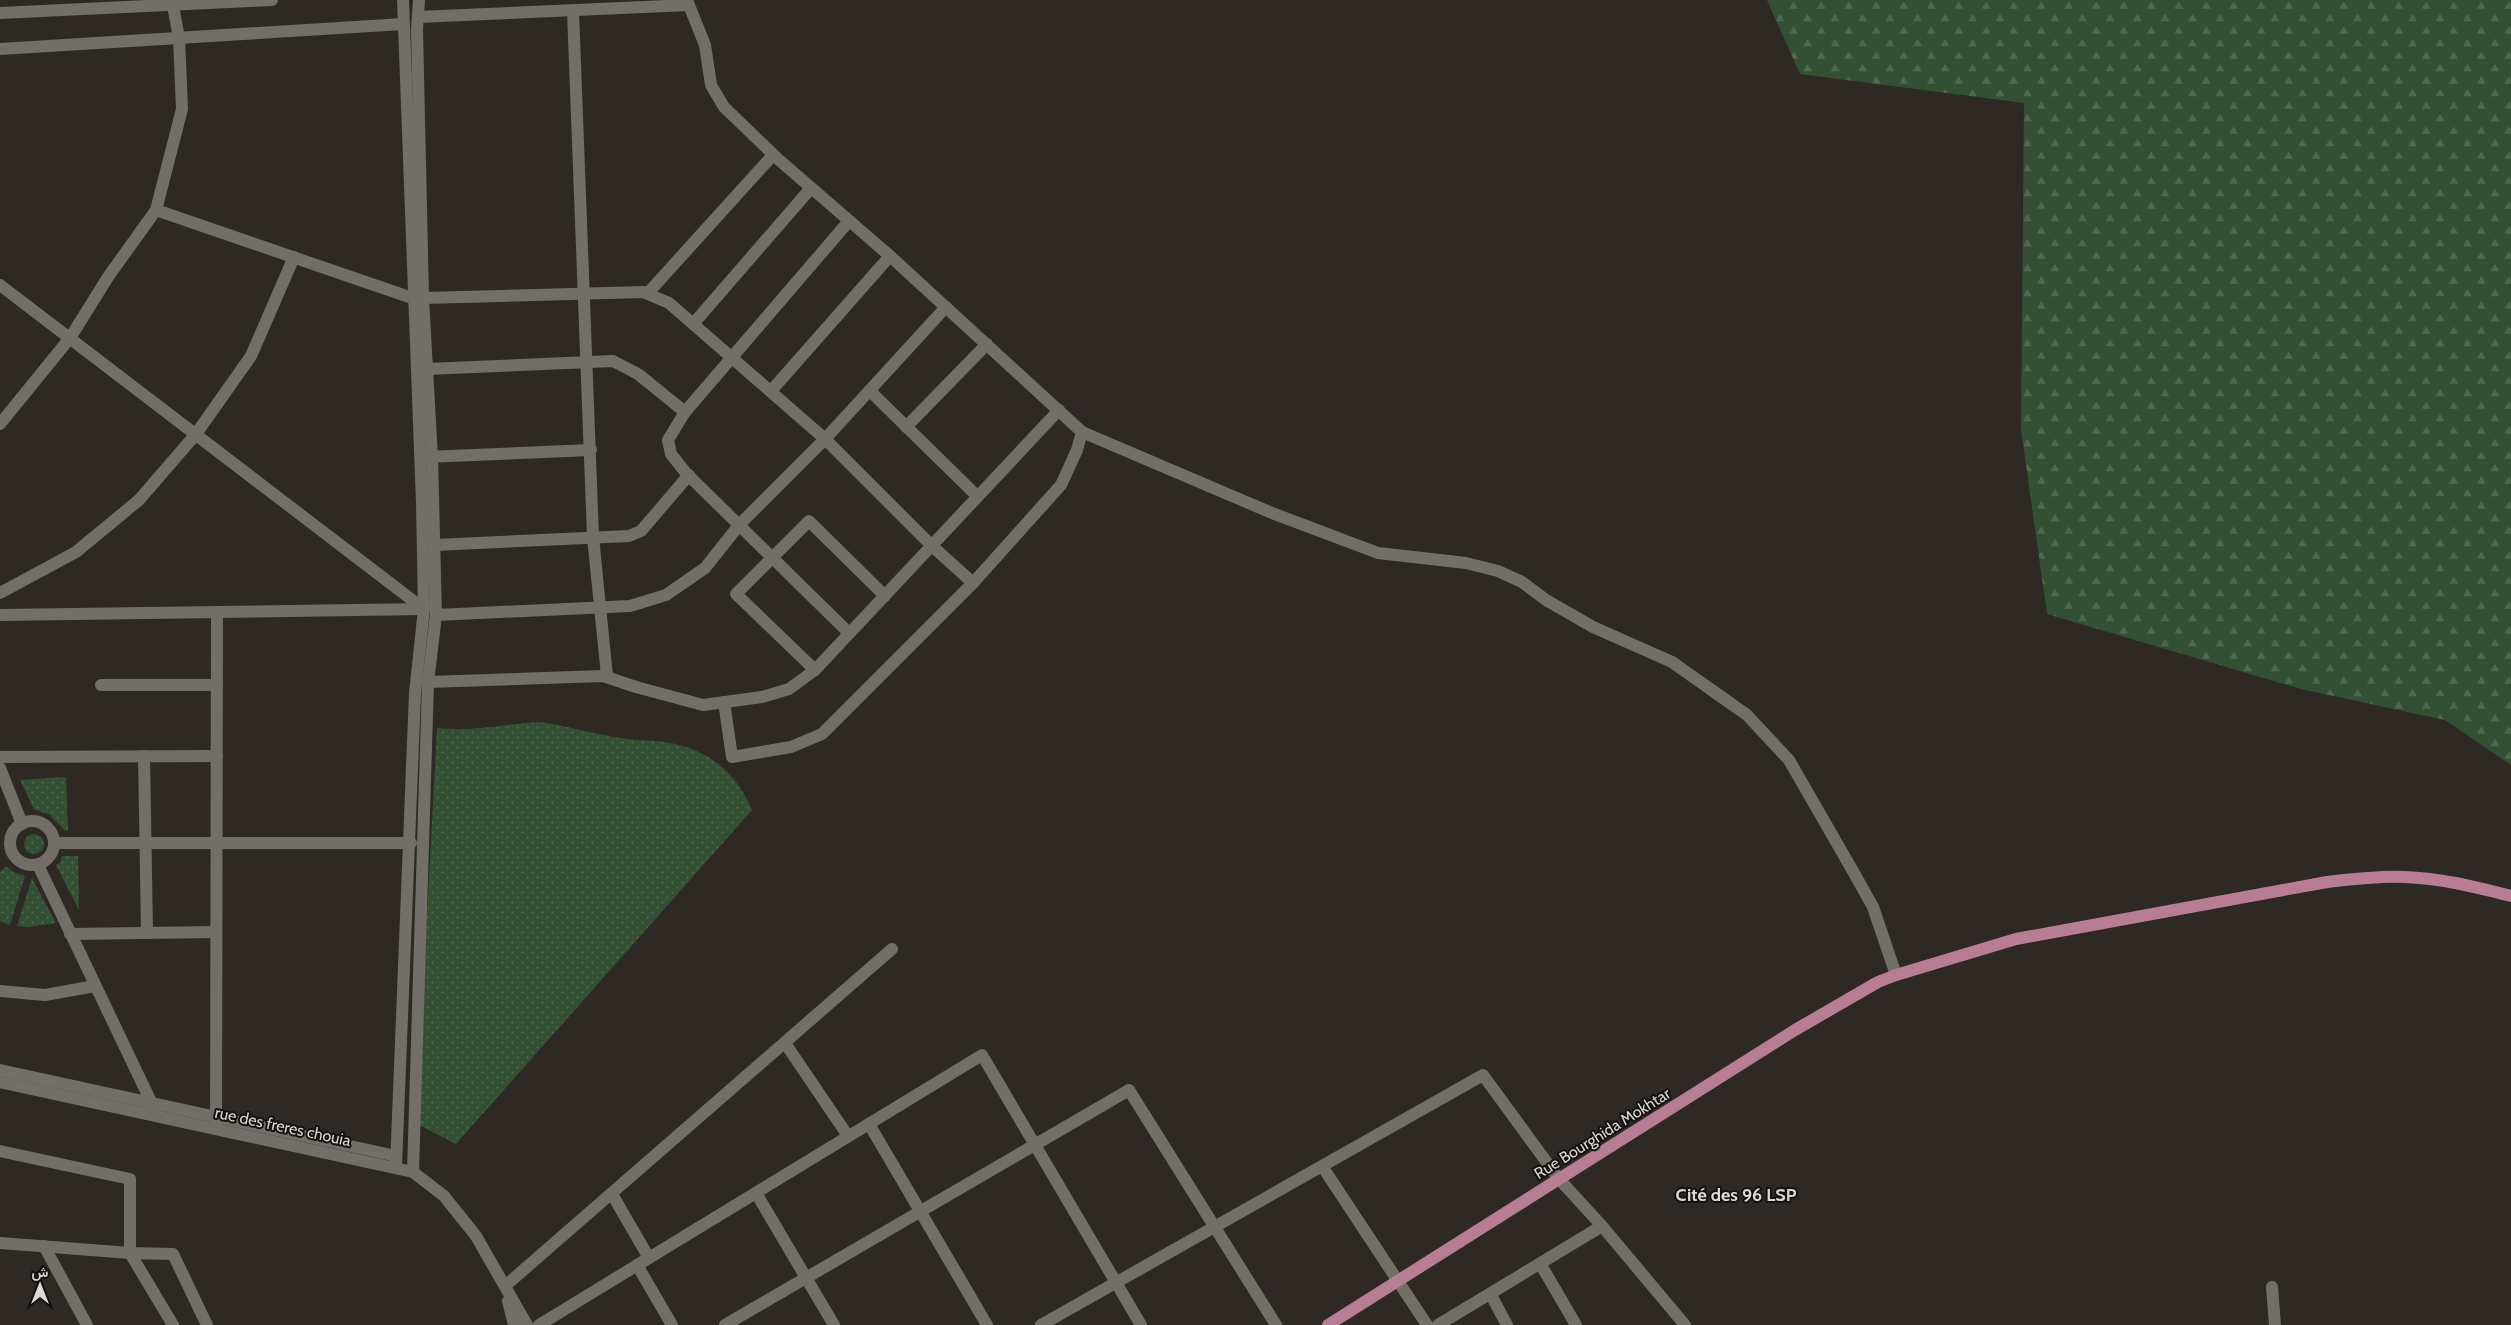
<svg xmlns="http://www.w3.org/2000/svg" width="2511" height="1325" font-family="Cabin,Vazirmatn,sans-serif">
  <defs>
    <pattern id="grass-dots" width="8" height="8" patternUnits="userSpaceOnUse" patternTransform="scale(1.25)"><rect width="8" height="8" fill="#335032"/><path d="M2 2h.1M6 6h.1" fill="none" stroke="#50684f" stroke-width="1.8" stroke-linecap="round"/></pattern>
    <pattern id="forest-firs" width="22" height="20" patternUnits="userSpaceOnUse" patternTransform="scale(1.25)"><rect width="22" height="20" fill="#335032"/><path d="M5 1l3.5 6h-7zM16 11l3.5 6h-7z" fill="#50684f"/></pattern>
  </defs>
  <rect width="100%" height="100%" fill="#2e2925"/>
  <!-- grass -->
  <g fill="url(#grass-dots)">
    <path d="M 539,722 C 565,725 589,733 614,737 C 634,741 655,739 675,744 C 712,752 738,776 752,810 L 456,1144 L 419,1125 L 424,972 L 437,728 C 471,732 504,724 539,722 Z"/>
    <polygon points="66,777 68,831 65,831 50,815 34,809 20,780"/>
    <circle cx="34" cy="844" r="10"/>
    <polygon points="62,856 78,856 79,910 56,865 60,863"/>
    <polygon points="6,866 13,872 25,876 10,925 0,921 0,872"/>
    <polygon points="32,878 56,923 28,927 17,926"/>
  </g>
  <!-- forest -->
  <polygon fill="url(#forest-firs)" points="1767,0 2511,0 2511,765 2445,720 2301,689 2047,614 2021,429 2024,103 1800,74"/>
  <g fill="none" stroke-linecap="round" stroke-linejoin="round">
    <!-- minor -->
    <g stroke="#726e68" stroke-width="12">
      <polyline points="687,0 705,45 711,85 724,107 778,159 890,256 1082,432 1272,513 1378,553 1466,563 1498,571 1522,582 1546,600 1593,627 1672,662 1747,715 1789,760 1854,873 1873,907 1896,975"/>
      <polyline points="573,11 593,537 607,676"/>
      <polyline points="0,13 272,0"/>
      <polyline points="418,17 689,5"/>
      <polyline points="0,49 403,24"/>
      <polyline points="156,210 415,299"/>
      <polyline points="849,221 685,412 668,440 671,454 686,473 849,633"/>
      <polyline points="0,285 424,609"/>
      <polyline points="648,293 773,155"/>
      <polyline points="423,298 643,292 669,303 825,439 931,545 973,583"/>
      <polyline points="694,323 811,188"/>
      <polyline points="427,369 613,361 638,374 685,412"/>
      <polyline points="771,391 890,256"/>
      <polyline points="870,391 977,496"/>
      <polyline points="0,424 70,338 108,277 156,210 182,109 179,38 172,0"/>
      <polyline points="906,427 987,344"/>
      <polyline points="425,457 591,450"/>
      <polyline points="435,545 629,536 641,531 689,475"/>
      <polyline points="0,593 76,552 139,500 196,434 251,356 294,257"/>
      <polyline points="0,615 424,609"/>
      <polyline points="436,615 630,606 666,595 705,568 740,524 825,439 946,307"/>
      <polyline points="815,670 736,594 809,521 885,596"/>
      <polyline points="428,682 603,676 636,687 703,705 762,697 789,689 815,670 1059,410"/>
      <polyline points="101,685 217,685"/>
      <polyline points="724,702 732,757 791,747 822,734 973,583 1061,485 1077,450 1082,432"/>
      <polyline points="144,756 147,932"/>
      <polyline points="0,757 217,756"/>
      <polyline points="0,768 22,824"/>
      <circle cx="32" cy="843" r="22"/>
      <polyline points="55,843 411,843"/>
      <polyline points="38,865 154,1108"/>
      <polyline points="70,934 216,932"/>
      <polyline points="0,991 45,995 95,986"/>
      <polyline points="785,1043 848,1136"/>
      <polyline points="0,1070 396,1156"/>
      <polyline points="0,1082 413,1172 444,1196 476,1236 527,1325"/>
      <polyline points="869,1124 987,1325"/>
      <polyline points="216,1128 217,613"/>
      <polyline points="0,1151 130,1179 130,1253 173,1325"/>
      <polyline points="396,1166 415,693 424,609 422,503 403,0"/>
      <polyline points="1322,1166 1427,1325"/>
      <polyline points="413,1172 428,682 436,615 432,457 423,298 417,29 419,0"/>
      <polyline points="756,1193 834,1325"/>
      <polyline points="612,1194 649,1258"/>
      <polyline points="0,1243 130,1253 173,1254 207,1325"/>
      <polyline points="44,1246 87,1325"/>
      <polyline points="637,1265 672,1325"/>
      <polyline points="1541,1265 1576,1325"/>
      <polyline points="505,1286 892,949"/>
      <polyline points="2272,1287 2275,1325"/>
      <polyline points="1491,1295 1507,1325"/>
      <polyline points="508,1301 514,1325"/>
      <polyline points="539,1325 982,1055 1141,1325"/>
      <polyline points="725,1325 1129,1090 1276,1325"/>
      <polyline points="1041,1325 1483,1075 1559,1179 1602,1226 1685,1325"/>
      <polyline points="1438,1325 1602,1226"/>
    </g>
    <!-- major -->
    <path stroke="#b77d95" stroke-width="12" d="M 1328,1325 L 1795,1030 L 1878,982 L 1896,975 L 2016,939 L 2327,882 C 2353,879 2378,876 2404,877 C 2440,878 2476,887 2511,896"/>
  </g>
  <g text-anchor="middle" stroke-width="4" stroke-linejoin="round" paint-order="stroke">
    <!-- street labels -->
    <g font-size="16" fill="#dad7d4" stroke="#141210">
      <text transform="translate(283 1126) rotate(12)" y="6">rue des freres chouia</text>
      <text transform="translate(1602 1133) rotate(-32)" y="6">Rue Bourghida Mokhtar</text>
    </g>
    <!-- neighbourhood labels -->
    <g font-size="18" font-weight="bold" fill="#dad7d4" stroke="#141210">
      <text x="1736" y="1201">Cité des 96 LSP</text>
    </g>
  </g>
  <!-- north arrow -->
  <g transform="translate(40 1285)" stroke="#141210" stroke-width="4" paint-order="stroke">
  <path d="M0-4L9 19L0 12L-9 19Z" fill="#dad7d4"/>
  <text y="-8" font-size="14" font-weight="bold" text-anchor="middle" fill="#dad7d4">ش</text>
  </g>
</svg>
